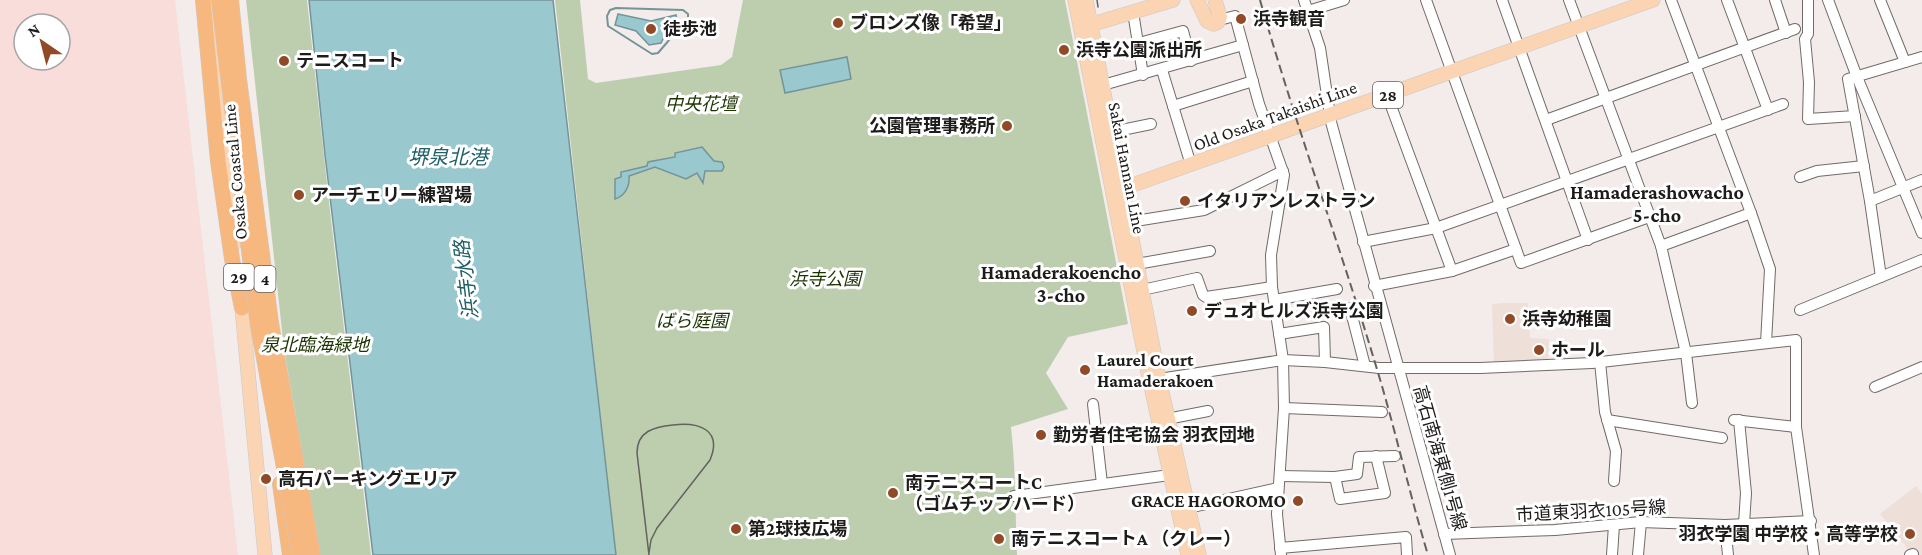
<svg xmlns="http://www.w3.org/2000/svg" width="1922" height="555" font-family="'Crimson Pro','Noto Sans JP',serif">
  <rect width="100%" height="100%" fill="#f3ecea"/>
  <!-- industrial -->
  <path fill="#f8ddda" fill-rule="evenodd" d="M 0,0 L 175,0 L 238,555 L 0,555 ZM 24,24 L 60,24 L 60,60 L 24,60 Z"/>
  <!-- built -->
  <g fill="#eedfd9">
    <polygon points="1504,303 1528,303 1530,338 1549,339 1548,362 1494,365 1492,304"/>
    <polygon points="1916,486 1922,494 1922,555 1913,555 1880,514"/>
  </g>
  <!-- green -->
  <g fill="#bdceaf">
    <polygon points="246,0 307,0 330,211 371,555 320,555 284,349"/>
    <path d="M 555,0 L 580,0 L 588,79 L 596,83 L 721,65 L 732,57 L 743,0 L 1065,0 L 1128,324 L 1068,337 L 1046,373 L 1068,409 L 1011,427 C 1016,470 1015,512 1017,555 L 616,555 Z"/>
  </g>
  <!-- water -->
  <g fill="#99c8cf" stroke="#749499" stroke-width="1.5">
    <polygon points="309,0 553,0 616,555 373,555 325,155"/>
    <polygon points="618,14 651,21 676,15 679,27 667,31 661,43 649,45 636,31 615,25"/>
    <polygon points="847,57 851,79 785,93 780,70"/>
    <path d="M 702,147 L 714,161 L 722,162 L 724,167 L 722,171 L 705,171 L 703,183 L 697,173 L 686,179 L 655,167 L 629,176 C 630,186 625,196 615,199 L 615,179 L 621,177 L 621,172 L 647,166 L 648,162 L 675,157 L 675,153 Z"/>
  </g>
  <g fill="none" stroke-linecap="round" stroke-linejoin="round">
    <!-- stream -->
    <polygon stroke="#749499" stroke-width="2" points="616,8 683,10 688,14 688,18 658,53 652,54 608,26 607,16 610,10"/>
    <defs>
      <g id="minor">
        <polyline points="1304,0 1320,48 1331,122 1450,555"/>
        <polyline points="1426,0 1521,263 1649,217"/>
        <polyline points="1502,0 1588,240"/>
        <polyline points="1569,0 1661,246 1686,353 1692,403"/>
        <polyline points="1671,0 1751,213 1770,269 1766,343"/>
        <polyline points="1727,0 1768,110"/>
        <polyline points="1775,0 1786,33"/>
        <polyline points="1808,0 1808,34 1805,39 1809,82 1808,119 1855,116"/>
        <polyline points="1828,0 1857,77 1922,233"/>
        <polyline points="1880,0 1905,62"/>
        <polyline points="1308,11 1344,0"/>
        <polyline points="1133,12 1143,75"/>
        <polyline points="1219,20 1235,16 1259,104 1284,175 1271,255 1272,287 1283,360 1284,408 1277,514 1281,555"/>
        <polyline points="1139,43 1183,31 1191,61"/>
        <polyline points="1162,70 1191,165"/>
        <polyline points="1103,85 1243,45"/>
        <polyline points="1387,95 1452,271"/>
        <polyline points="1173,106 1253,81"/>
        <polyline points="1546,120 1795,29"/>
        <polyline points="1112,132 1151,124"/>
        <polyline points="1800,177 1817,171 1864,166"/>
        <polyline points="1870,201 1922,180"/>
        <polyline points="1129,222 1204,210 1283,171"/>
        <polyline points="1363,242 1436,228 1783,104"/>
        <polyline points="1661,246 1751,213"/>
        <polyline points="1131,265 1210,251"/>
        <polyline points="1881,277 1870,201 1848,79 1922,57"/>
        <polyline points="1374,286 1452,271 1516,249"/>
        <polyline points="1142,290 1197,278 1203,295 1206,297 1233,293"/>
        <polyline points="1234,293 1272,287"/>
        <polyline points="1274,300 1337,289"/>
        <polyline points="1350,308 1365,366"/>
        <polyline points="1800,310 1922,260"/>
        <polyline points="1279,334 1324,327 1325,362"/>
        <polyline points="1600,362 1605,412 1616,451 1614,481"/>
        <polyline points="1159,379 1283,360 1325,362 1379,368 1480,368 1592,363 1796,340 1796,427 1814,555"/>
        <polyline points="1875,387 1922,367"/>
        <polyline points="1093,404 1102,484"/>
        <polyline points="1284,408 1382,412"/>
        <polyline points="1167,419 1208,411"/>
        <polyline points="1607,420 1722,438"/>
        <polyline points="1734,420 1796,427"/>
        <polyline points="1739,420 1746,493 1744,524"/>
        <polyline points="1280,476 1335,477 1357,474 1359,457 1395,456"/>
        <polyline points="1335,477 1340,499 1385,493 1376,456"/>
        <polyline points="1014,496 1177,474"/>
        <polyline points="1188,508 1278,488"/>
        <polyline points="1725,525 1728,555"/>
        <polyline points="1444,534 1555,530 1641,522 1725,525 1811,521"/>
        <polyline points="1280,548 1406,537 1407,555"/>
        <polyline points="1612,555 1614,525"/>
        <polyline points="1638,555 1641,522"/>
        <polyline points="1910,555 1913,554"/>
      </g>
      <g id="major">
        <polyline points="211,0 225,122 236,242"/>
        <polyline points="1075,0 1149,377 1188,555"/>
        <polyline points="1086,0 1159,379 1199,555"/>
        <polyline points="1197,0 1207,21 1214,24 1218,22 1220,17 1215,0"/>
        <polyline points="1083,27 1173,0"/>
        <polyline points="1113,192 1653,0"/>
        <polyline points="241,297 265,555"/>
      </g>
      <g id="highway">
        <polyline points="203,0 218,161 232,259 242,308"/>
        <polyline points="280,484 290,555"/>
      </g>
    </defs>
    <!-- minor casing -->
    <use href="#minor" stroke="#716b68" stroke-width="12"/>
    <!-- major casing -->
    <use href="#major" stroke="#c9c9c8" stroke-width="15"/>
    <!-- highway casing -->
    <use href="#highway" stroke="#c9c9c8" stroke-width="16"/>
    <!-- minor -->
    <use href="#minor" stroke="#fff" stroke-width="10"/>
    <!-- major -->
    <use href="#major" stroke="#fad4b3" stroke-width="14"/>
    <!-- highway -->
    <use href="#highway" stroke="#f7b880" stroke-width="15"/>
    <!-- tram -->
    <g stroke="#64615f" stroke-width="1.5">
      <polyline points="1097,0 1098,7"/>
      <path d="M 649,553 L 651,540 L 657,528 L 710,460 C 723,429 698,422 673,425 C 654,427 637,431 637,453 L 649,555"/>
    </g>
    <!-- rail -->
    <path stroke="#64615f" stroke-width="2" stroke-dasharray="9 4.5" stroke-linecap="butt" d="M 1260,0 C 1295,123 1339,243 1376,366 C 1395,428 1409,492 1428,555"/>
    <defs>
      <g id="highway-bridge">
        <polyline points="219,0 258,326 300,555"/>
        <polyline points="231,0 239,79 271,323 313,555"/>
      </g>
    </defs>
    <!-- highway-bridge casing -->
    <use href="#highway-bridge" stroke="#c9c9c8" stroke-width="16" stroke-linecap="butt"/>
    <!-- highway-bridge -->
    <use href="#highway-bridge" stroke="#f7b880" stroke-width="15"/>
  </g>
  <!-- markers -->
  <g fill="#914a25" stroke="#fff" stroke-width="2">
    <circle cx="1241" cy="19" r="6"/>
    <circle cx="838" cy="23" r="6"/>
    <circle cx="651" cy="29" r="6"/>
    <circle cx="1064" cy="50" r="6"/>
    <circle cx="284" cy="61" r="6"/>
    <circle cx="1007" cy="126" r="6"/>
    <circle cx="299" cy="195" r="6"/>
    <circle cx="1185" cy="201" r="6"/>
    <circle cx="1192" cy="311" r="6"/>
    <circle cx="1510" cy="319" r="6"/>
    <circle cx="1539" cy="350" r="6"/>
    <circle cx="1085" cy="370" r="6"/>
    <circle cx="1041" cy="435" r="6"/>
    <circle cx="266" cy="479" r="6"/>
    <circle cx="893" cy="493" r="6"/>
    <circle cx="1298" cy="501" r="6"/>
    <circle cx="736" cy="529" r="6"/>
    <circle cx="1910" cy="534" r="6"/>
    <circle cx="999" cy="539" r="6"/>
  </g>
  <g text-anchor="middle" stroke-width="6" stroke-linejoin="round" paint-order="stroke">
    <!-- shield labels -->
    <g fill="#fff" stroke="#62605f" stroke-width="1.5">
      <rect x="1373" y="82" width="30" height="26" rx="4.5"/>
      <rect x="224" y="264" width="30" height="26" rx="4.5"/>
      <rect x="254.5" y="266" width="21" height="26" rx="4.5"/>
    </g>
    <g font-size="16" font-weight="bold" fill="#1e1c1b">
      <text x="1388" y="101">28</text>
      <text x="239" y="283">29</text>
      <text x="265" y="285">4</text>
    </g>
    <!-- poi labels -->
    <g font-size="18" font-weight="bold" fill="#1e1c1b" stroke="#fff" text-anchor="start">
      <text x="1253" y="25">浜寺観音</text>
      <text x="850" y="29">ブロンズ像「希望」</text>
      <text x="663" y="35">徒歩池</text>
      <text x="1076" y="56">浜寺公園派出所</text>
      <text x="296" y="67">テニスコート</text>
      <text x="995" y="132" text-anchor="end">公園管理事務所</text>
      <text x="311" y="201">アーチェリー練習場</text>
      <text x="1197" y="207">イタリアンレストラン</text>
      <text x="1204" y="317">デュオヒルズ浜寺公園</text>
      <text x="1522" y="325">浜寺幼稚園</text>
      <text x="1551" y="356">ホール</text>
      <text x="1097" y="366">Laurel Court<tspan x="1097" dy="21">Hamaderakoen</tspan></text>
      <text x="1053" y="441">勤労者住宅協会 羽衣団地</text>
      <text x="278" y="485">高石パーキングエリア</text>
      <text x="905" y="489">南テニスコートC<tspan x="905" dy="21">（ゴムチップハード）</tspan></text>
      <text x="1286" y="507" text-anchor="end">GRACE HAGOROMO</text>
      <text x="748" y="535">第2球技広場</text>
      <text x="1898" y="540" text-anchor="end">羽衣学園 中学校・高等学校</text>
      <text x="1011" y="545">南テニスコートA （クレー）</text>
    </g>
    <!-- park labels -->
    <g font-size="18" font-style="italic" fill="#1c3300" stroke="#fff">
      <text x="701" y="110">中央花壇</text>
      <text x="825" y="285">浜寺公園</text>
      <text x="692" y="327">ばら庭園</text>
      <text x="315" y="351">泉北臨海緑地</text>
    </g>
    <!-- street labels -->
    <g font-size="18" fill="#1e1c1b" stroke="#fff">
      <text transform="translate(1275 116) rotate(-20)" y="6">Old Osaka Takaishi Line</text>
      <text transform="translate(1127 168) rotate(79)" y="6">Sakai Hannan Line</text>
      <text transform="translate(235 172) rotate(-95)" y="6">Osaka Coastal Line</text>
      <text transform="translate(1440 458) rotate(74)" y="6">高石南海東側1号線</text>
      <text transform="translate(1591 511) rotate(-3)" y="6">市道東羽衣105号線</text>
    </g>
    <!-- water labels -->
    <g font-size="20" font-style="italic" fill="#206068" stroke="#fff">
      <text x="448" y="164">堺泉北港</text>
      <text transform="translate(466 280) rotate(-97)" y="7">浜寺水路</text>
    </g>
    <!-- neighbourhood labels -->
    <g font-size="20" font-weight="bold" fill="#1e1c1b" stroke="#fff">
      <text x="1657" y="199">Hamaderashowacho<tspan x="1657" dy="23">5-cho</tspan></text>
      <text x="1061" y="279">Hamaderakoencho<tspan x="1061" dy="23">3-cho</tspan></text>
    </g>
  </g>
  <!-- north arrow -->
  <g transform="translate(42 42) rotate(325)"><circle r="28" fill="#ffffff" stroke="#a5a4a4" stroke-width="1.5"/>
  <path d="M0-4.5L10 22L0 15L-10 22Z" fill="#914a25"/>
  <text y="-9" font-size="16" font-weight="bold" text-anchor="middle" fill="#1e1c1b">N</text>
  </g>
</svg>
